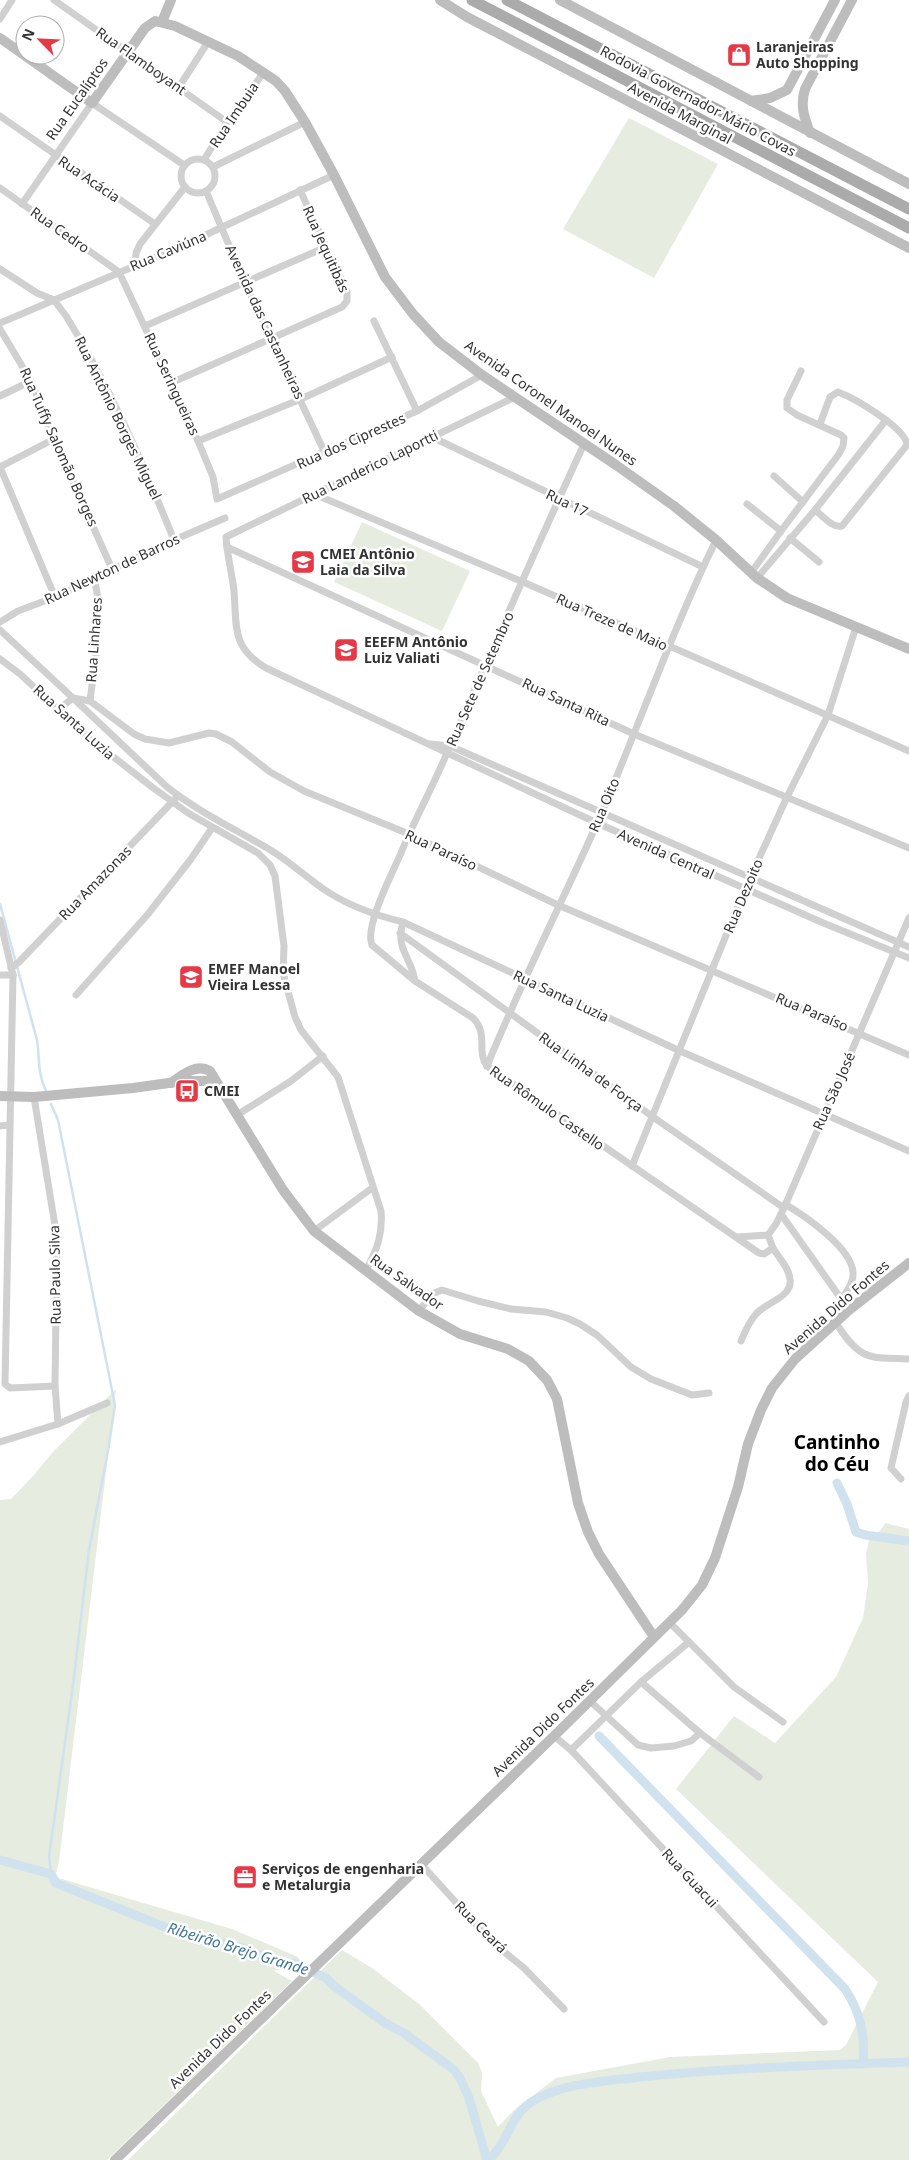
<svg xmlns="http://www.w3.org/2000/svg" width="909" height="2160" font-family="'Noto Sans',sans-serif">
  <rect width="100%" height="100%" fill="#fff"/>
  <!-- green -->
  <g fill="#e6ecdf">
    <polygon points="629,118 718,164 654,278 563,229"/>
    <polygon points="362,522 470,571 442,631 334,582"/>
    <polygon points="116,1389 59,1862 55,1877 232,1929 298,1957 300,1961 296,1966 274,1971 292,1981 107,2160 0,2160 0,1500 11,1499 34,1475 52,1453"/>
    <polygon points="885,1523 909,1529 909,2160 128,2160 342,1950 372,1968 419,2004 478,2063 482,2073 481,2091 498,2127 514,2110 556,2078 670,2057 840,2050 846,2045 878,1982 676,1789 734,1716 775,1743 836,1677 863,1618 868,1583 866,1554 869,1539 881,1530"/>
  </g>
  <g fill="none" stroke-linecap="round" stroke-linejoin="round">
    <!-- stream -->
    <g stroke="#cfe2ee" stroke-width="2.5">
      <path d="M 0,904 L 37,1040 C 40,1061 37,1071 46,1091"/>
      <polyline points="51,1874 49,1857 73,1685 89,1550 108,1451 115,1405 58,1120 51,1104"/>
    </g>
    <!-- canal -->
    <g stroke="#cfe2ee" stroke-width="9">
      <polyline points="837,1483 847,1504 856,1532 865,1535 909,1541"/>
      <path d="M 599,1736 L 845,1989 C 861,2013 865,2035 863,2064"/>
      <polyline points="0,1860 51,1874 56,1883 177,1932 239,1947 285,1965 294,1963 326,1978 334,1986 385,2023 404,2033 453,2069 460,2078 469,2098 487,2160"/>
      <path d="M 488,2160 C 507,2145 510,2116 530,2103 C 559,2083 606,2081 640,2077 C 730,2068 819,2065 909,2062"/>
    </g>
    <!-- street -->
    <g stroke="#d0d0d0" stroke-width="7">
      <polyline points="54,0 227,122"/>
      <polyline points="0,19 12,0"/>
      <polyline points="179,87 208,42"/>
      <polyline points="0,116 155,224"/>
      <circle cx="198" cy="176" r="17"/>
      <polyline points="204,160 227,122 264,72"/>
      <polyline points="213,167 305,122"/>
      <polyline points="0,188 119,272 198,441 213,477 217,499 417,411 482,375"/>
      <polyline points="206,191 245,283 325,453"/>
      <polyline points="22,204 92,103 184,165"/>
      <polyline points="135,265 136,253 140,244 185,187"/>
      <path d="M 0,269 L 37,293 L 54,300 L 66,316 C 110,386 143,464 174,540"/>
      <polyline points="374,321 417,411"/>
      <polyline points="0,323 182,246 334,175"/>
      <polyline points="145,326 326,247"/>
      <polyline points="0,329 31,381 54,439 112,569"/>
      <polyline points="171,383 342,307 347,301 347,292 300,190"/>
      <polyline points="0,396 31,381"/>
      <path d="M 515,397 L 226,537 C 227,555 232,573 234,591 C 237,627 231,647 266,668 L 597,823 L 821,922 L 909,958"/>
      <polyline points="432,437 703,567"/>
      <polyline points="198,441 301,399 392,357"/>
      <polyline points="0,467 55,597"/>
      <polyline points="0,467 54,439"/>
      <polyline points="774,476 803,502"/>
      <polyline points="314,494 523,582 909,751"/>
      <polyline points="747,504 781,531 839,454 843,446 844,438 841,435 797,415 787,408 787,400 801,371"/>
      <path d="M 815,510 C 823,516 832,528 842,526 L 907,445 C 906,428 854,398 838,392 L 830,397 L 820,424"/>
      <polyline points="790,538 819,562"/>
      <polyline points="227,547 634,734 909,848"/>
      <polyline points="751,573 781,531"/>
      <polyline points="757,578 815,510 886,420"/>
      <polyline points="0,622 18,611 55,597 174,540 225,518"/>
      <polyline points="0,630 73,698 90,701 134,734 145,739 169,743 209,733 216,734 232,742 270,772 304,791 409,834 558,905 909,1055"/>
      <path d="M 0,659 L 20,674 L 88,737 L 152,787 L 188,813 L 258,853 L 270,865 L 275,876 L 284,946 L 283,973 L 295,1017 L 301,1030 L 338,1077 L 381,1211 C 383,1234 377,1250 366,1270"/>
      <path d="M 90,701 C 94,666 105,613 94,580"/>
      <path d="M 59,709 L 73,698 L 167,787 C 200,813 237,830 272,851 C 290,862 305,876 322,888 C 346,905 374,915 403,922 L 680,1051 L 909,1151"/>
      <polyline points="430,744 450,746 909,947"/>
      <polyline points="0,920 13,975 5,1384 10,1388 55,1386"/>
      <path d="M 403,922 C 395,950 411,956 415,981 L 473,1018 C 489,1034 476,1052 487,1066 L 759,1253 L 764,1254 L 773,1248 L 768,1235 L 776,1224 L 784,1208 L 909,918"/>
      <polyline points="400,933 653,1117 784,1208"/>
      <polyline points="11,968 19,962 175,799"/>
      <polyline points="0,975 13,975"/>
      <path d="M 415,981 L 372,945 C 364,927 393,872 401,853 C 415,819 433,786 447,753 C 492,649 537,546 584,444"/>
      <polyline points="76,995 148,914 191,859 212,828"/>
      <path d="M 487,1066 C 522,980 565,897 602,812 C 640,722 673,629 716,540"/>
      <polyline points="34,1097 57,1238 55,1386 58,1424"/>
      <polyline points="237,1115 291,1081 323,1056"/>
      <polyline points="0,1126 9,1125"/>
      <polyline points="632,1166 745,889 787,797 828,715 856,627"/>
      <path d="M 785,1204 C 805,1216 855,1250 853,1275 C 853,1284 846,1292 842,1299"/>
      <polyline points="781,1214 849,1310"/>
      <polyline points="314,1231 372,1188"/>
      <polyline points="737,1237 768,1235"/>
      <polyline points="419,1311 432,1294 442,1290 478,1301 511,1309 546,1312 567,1318 580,1324 597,1335 631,1367 651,1379 692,1395 709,1393"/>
      <path d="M 836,1323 C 860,1360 867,1358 909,1359"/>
      <path d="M 741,1341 C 745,1331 749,1322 756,1314 C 765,1303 793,1297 790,1279 C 789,1268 779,1258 773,1248"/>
      <polyline points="0,1442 58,1424 107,1403"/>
      <polyline points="901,1479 891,1468 906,1402 909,1396"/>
      <polyline points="670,1623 734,1687 783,1722"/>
      <polyline points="641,1682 700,1733 759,1777"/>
      <polyline points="590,1701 638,1745 651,1748 674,1746 691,1741 700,1733"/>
      <polyline points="554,1736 571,1750 824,2022"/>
      <polyline points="571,1750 641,1682 689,1642"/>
      <polyline points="421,1864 492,1942 524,1968 564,2009"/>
    </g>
    <!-- secondary -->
    <g stroke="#bdbdbd" stroke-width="10">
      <polyline points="440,0 467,17 909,248"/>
      <polyline points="560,0 909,184"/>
      <polyline points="162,22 171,0"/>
      <polyline points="0,38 92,103 145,28 155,21 175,26 238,56 276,81 285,91 305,122 334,175 385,277 413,314 439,342 482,375 616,465 674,506 716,540 757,578 787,598 909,649"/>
      <polyline points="751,101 770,98 787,90 835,0"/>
      <path d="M 810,133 C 804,117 800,106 805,89 L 852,0"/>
      <path d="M 171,1083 C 182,1075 196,1063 210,1071 L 283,1190 L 314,1231 L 419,1311 L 460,1334 L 508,1349 L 529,1361 L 547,1380 L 557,1399 L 578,1503 L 588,1532 L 599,1554 L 654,1637"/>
      <polyline points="0,1096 34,1097 133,1088 183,1081 209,1081 219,1087"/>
      <polyline points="115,2160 554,1736 682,1610 702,1585 715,1558 738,1487 748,1444 761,1410 772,1388 795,1359 849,1310 909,1263"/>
    </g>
    <!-- primary -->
    <g stroke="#ababab" stroke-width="11">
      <polyline points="472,0 909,228"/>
      <polyline points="507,0 909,209"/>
    </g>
  </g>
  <!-- icons -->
  <defs>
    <symbol id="shop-square" viewBox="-11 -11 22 22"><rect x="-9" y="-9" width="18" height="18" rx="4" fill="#e63946" stroke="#fff"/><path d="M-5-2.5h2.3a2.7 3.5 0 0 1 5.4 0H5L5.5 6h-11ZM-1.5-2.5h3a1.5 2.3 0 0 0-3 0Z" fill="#fff"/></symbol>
    <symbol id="school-square" viewBox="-11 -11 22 22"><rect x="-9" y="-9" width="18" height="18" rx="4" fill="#e63946" stroke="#fff"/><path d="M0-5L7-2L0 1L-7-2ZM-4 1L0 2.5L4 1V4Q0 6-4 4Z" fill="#fff"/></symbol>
    <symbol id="bus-square" viewBox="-11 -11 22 22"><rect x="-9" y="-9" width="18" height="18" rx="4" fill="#e63946" stroke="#fff"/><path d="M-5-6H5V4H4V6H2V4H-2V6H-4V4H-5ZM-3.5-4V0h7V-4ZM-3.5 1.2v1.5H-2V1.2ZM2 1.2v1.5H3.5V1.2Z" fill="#fff"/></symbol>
    <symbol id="office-square" viewBox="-11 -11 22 22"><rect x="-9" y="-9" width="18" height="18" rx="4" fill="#e63946" stroke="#fff"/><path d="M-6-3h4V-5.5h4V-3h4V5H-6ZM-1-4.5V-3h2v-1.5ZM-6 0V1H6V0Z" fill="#fff"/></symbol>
  </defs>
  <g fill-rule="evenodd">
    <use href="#shop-square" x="725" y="41" width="28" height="28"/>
    <use href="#school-square" x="289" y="548" width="28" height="28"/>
    <use href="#school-square" x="332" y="636" width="28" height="28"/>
    <use href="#school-square" x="177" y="963" width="28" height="28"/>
    <use href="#bus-square" x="173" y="1077" width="28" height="28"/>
    <use href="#office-square" x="231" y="1863" width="28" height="28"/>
  </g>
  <g text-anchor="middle" stroke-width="5" stroke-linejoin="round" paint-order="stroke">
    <!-- poi labels -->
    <g font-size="14" font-weight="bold" fill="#333" stroke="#fff" text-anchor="start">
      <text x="756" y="52">Laranjeiras<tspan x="756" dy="16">Auto Shopping</tspan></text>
      <text x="320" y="559">CMEI Antônio<tspan x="320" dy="16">Laia da Silva</tspan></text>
      <text x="364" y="647">EEEFM Antônio<tspan x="364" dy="16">Luiz Valiati</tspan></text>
      <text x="208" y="974">EMEF Manoel<tspan x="208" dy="16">Vieira Lessa</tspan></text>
      <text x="204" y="1096">CMEI</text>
      <text x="262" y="1874">Serviços de engenharia<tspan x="262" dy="16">e Metalurgia</tspan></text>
    </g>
    <!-- street labels -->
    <g font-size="14" fill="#333" stroke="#fff">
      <text transform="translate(141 61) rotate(35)" y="5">Rua Flamboyant</text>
      <text transform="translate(77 99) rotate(-55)" y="5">Rua Eucalíptos</text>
      <text transform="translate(698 101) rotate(28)" y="5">Rodovia Governador Mário Covas</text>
      <text transform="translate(680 113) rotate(28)" y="5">Avenida Marginal</text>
      <text transform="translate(234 115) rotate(-56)" y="5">Rua Imbuia</text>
      <text transform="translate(89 179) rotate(34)" y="5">Rua Acácia</text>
      <text transform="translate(60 230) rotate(35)" y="5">Rua Cedro</text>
      <text transform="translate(326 249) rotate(66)" y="5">Rua Jequitibás</text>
      <text transform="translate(168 251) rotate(-23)" y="5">Rua Caviúna</text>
      <text transform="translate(265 322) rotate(65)" y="5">Avenida das Castanheiras</text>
      <text transform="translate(172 384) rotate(65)" y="5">Rua Seringueiras</text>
      <text transform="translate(551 403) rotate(35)" y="5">Avenida Coronel Manoel Nunes</text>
      <text transform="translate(118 418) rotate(64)" y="5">Rua Antônio Borges Miguel</text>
      <text transform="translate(351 441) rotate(-24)" y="5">Rua dos Ciprestes</text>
      <text transform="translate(59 447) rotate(66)" y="5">Rua Tuffy Salomão Borges</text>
      <text transform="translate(370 467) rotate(-26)" y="5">Rua Landerico Laportti</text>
      <text transform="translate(567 503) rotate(26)" y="5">Rua 17</text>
      <text transform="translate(112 569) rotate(-25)" y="5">Rua Newton de Barros</text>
      <text transform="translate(612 622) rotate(24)" y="5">Rua Treze de Maio</text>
      <text transform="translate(94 640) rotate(-86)" y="5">Rua Linhares</text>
      <text transform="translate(480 679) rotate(-66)" y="5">Rua Sete de Setembro</text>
      <text transform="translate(566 702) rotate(25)" y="5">Rua Santa Rita</text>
      <text transform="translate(74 722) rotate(42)" y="5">Rua Santa Luzia</text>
      <text transform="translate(604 805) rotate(-67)" y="5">Rua Oito</text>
      <text transform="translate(441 850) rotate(25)" y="5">Rua Paraíso</text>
      <text transform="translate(666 854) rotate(24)" y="5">Avenida Central</text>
      <text transform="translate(95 883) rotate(-46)" y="5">Rua Amazonas</text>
      <text transform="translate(743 896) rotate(-67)" y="5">Rua Dezoito</text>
      <text transform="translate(561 996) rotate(25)" y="5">Rua Santa Luzia</text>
      <text transform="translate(812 1012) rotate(23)" y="5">Rua Paraíso</text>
      <text transform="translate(591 1072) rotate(36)" y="5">Rua Linha de Força</text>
      <text transform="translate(834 1091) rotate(-66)" y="5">Rua São José</text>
      <text transform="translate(547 1108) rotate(35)" y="5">Rua Rômulo Castello</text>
      <text transform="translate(55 1275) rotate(-91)" y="5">Rua Paulo Silva</text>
      <text transform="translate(407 1282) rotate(35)" y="5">Rua Salvador</text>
      <text transform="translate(836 1307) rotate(-41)" y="5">Avenida Dido Fontes</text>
      <text transform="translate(543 1727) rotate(-44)" y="5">Avenida Dido Fontes</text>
      <text transform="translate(690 1878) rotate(47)" y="5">Rua Guacui</text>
      <text transform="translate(481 1927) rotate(45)" y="5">Rua Ceará</text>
      <text transform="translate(220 2039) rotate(-44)" y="5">Avenida Dido Fontes</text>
    </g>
    <!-- water labels -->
    <g font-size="15" font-style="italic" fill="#3f7597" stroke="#fff">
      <text transform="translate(238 1949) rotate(17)" y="5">Ribeirão Brejo Grande</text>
    </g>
    <!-- district labels -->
    <g font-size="19" font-weight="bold" fill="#000" stroke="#fff">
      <text x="837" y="1449">Cantinho<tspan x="837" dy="22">do Céu</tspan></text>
    </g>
  </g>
  <!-- north arrow -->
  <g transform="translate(40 40) rotate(294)"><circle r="24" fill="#ffffff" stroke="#adadad"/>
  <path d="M0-4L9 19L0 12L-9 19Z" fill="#e63946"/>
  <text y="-8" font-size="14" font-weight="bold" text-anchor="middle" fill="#333333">N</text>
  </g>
</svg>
